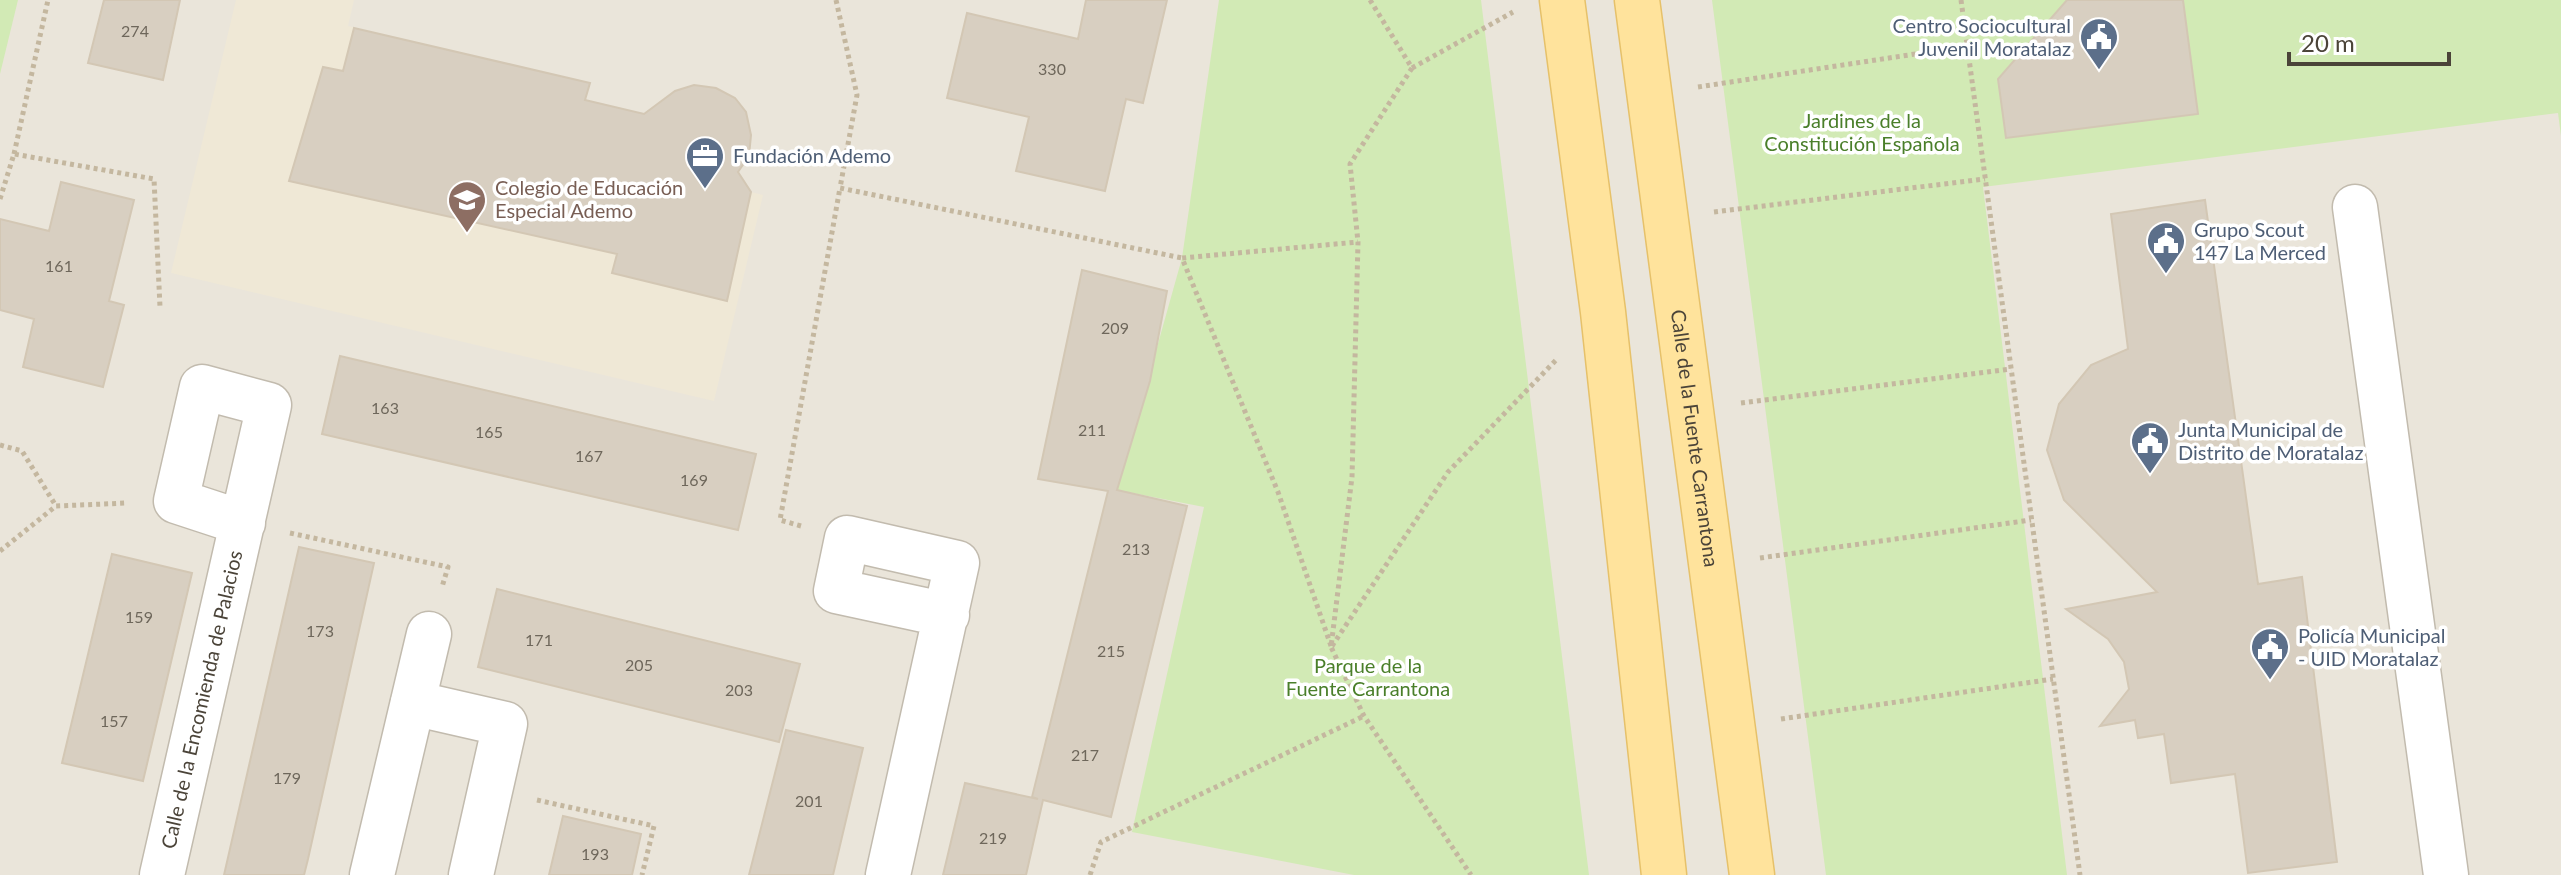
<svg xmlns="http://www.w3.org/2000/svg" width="2561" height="875" font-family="Lato,sans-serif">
  <rect width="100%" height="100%" fill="#f6f3ec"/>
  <!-- residential -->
  <rect fill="#eae5da" x="0" y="0" width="2561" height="875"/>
  <!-- education -->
  <polygon fill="#efe8d6" points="236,0 354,0 348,26 590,83 586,100 649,115 659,103 675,91 694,85 716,88 746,112 751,135 749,156 738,172 751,192 763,195 714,401 171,273"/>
  <!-- green -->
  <g fill="#d2eab5">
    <polygon points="0,0 18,0 0,74"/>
    <polygon points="1219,0 1481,0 1589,875 1354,875 1132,832 1204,507 1117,490 1182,258"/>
    <polygon points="1712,0 2561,0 2561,136 2558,113 1983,187 2067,875 1826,875"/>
  </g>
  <!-- building -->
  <g fill="#d8cfc1" stroke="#d3c7b4" stroke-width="2">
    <polygon points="104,0 180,0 163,80 88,63"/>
    <polygon points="1086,0 1167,0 1143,103 1126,99 1105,191 1016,171 1029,117 947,98 967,13 1078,39"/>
    <polygon points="2067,0 2183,0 2198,114 2006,138 1998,79"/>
    <polygon points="354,28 590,83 585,100 644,114 675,91 694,85 716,88 735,98 746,112 751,135 749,156 738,172 751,192 727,301 612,273 617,254 289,181 323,67 343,71"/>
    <polygon points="61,182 134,200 109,301 124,305 103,387 23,367 34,319 0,310 0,219 49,231"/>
    <polygon points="2205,200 2258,584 2302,577 2337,862 2248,873 2235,774 2171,783 2164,734 2138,738 2135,720 2100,726 2129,689 2124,662 2108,639 2066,609 2157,592 2064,500 2047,450 2059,404 2091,365 2128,349 2111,214"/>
    <polygon points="1082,270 1167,291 1150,381 1117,490 1187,506 1111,817 1043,800 1026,875 943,875 965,783 1038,799 1032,797 1108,491 1038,479"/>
    <polygon points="340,356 756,454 738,530 322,434"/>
    <polygon points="299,547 374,563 308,859 304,875 224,875"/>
    <polygon points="112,554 192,573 143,781 62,763"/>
    <polygon points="497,589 800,664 779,742 478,667"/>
    <polygon points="786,730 863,748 833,875 749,875"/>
    <polygon points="563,816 641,834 632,875 549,875"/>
  </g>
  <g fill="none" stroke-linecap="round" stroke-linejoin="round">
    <defs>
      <g id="minor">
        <polyline points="2355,207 2446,875"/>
        <polyline points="413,703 505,724 471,875"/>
        <path id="s1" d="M 162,875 L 269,405 L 202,387 L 176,501 L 243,523"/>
        <polyline points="372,875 429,634"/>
        <polyline points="888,875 957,563 847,538 836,591 947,615"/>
      </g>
      <g id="major">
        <polyline points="1562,0 1603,312 1664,875"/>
        <path id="s2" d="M 1637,0 L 1752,875"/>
      </g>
    </defs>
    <!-- minor casing -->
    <use href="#minor" stroke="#c2bbae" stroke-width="47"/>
    <!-- major casing -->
    <use href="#major" stroke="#e6c16a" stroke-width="47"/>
    <!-- path -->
    <g stroke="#c4b79f" stroke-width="5" stroke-dasharray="4 4" stroke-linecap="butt">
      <polyline points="836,0 857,95 840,188 1182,258"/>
      <polyline points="1370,0 1412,68 1350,164 1358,242 1352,477 1331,647 1364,716 1471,875"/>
      <polyline points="1961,0 2080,875"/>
      <polyline points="1412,68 1513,12"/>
      <polyline points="1698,87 1968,46"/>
      <polyline points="14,154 48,0"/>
      <polyline points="0,199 14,154 154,179 160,307"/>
      <polyline points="1714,212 1985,179"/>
      <polyline points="1741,403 2011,369"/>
      <polyline points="0,445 22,451 56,506"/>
      <polyline points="801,526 780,520 840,188"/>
      <polyline points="290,533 448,567 442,587"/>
      <polyline points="0,551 56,506 127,503"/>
      <polyline points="1760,558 2031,520"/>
      <polyline points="1331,646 1278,492 1182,258 1358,242"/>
      <polyline points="1332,646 1448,472 1557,359"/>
      <polyline points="1781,719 2053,679"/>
      <polyline points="537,800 654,826 642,875"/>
      <polyline points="1090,875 1101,842 1364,716"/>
    </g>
    <!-- minor -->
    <use href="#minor" stroke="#fff" stroke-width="44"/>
    <!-- major -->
    <use href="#major" stroke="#ffe39c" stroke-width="44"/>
  </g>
  <!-- icons -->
  <defs>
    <symbol id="civic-pin" viewBox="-11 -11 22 30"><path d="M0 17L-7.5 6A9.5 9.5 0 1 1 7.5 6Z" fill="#5c6f8a" stroke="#fff"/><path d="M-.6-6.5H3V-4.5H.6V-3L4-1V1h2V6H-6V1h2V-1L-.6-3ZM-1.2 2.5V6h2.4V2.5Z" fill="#fff"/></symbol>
    <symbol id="office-pin" viewBox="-11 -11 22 30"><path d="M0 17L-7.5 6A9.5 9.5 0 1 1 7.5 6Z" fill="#5c6f8a" stroke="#fff"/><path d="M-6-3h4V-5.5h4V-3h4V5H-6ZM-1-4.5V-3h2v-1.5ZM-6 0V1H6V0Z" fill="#fff"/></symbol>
    <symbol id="school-pin" viewBox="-11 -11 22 30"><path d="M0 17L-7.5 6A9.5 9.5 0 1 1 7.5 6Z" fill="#8d6e63" stroke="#fff"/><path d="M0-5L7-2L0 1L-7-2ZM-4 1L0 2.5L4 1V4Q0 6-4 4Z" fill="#fff"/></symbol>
  </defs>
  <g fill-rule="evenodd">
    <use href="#civic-pin" x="2077" y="15" width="44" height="60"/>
    <use href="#office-pin" x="683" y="134" width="44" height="60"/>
    <use href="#school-pin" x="445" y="178" width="44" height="60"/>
    <use href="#civic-pin" x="2144" y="219" width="44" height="60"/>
    <use href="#civic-pin" x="2128" y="419" width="44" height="60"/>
    <use href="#civic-pin" x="2248" y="625" width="44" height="60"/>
  </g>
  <g text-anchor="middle" stroke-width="7" stroke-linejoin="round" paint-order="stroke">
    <!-- number labels -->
    <g font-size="16" fill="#6e675b">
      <text x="135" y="37">274</text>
      <text x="1052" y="75">330</text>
      <text x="59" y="272">161</text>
      <text x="1115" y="334">209</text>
      <text x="385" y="414">163</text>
      <text x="1092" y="436">211</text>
      <text x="489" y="438">165</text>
      <text x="589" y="462">167</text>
      <text x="694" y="486">169</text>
      <text x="1136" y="555">213</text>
      <text x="139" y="623">159</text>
      <text x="320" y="637">173</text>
      <text x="539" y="646">171</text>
      <text x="1111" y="657">215</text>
      <text x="639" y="671">205</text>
      <text x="739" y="696">203</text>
      <text x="114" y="727">157</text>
      <text x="1085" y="761">217</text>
      <text x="287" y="784">179</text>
      <text x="809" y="807">201</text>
      <text x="993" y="844">219</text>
      <text x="595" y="860">193</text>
    </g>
    <!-- service labels -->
    <g font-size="20" fill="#4e5e75" stroke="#fff" text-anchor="start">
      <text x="2071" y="33" text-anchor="end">Centro Sociocultural<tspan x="2071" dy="23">Juvenil Moratalaz</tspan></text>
      <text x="733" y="163">Fundación Ademo</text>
      <text x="2194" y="237">Grupo Scout<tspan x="2194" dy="23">147 La Merced</tspan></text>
      <text x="2178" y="437">Junta Municipal de<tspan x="2178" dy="23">Distrito de Moratalaz</tspan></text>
      <text x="2298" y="643">Policía Municipal<tspan x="2298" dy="23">- UID Moratalaz</tspan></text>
    </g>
    <!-- park labels -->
    <g font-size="20" fill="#4a7f2a" stroke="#fff">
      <text x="1862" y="128">Jardines de la<tspan x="1862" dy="23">Constitución Española</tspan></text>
      <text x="1368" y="673">Parque de la<tspan x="1368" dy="23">Fuente Carrantona</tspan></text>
    </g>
    <!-- education labels -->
    <g font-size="20" fill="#785e54" stroke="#fff" text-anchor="start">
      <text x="495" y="195">Colegio de Educación<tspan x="495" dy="23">Especial Ademo</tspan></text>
    </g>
    <!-- street labels -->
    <g font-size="20" fill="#4b4439" stroke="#fff">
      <text dy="7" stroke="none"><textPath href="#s2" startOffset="442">Calle de la Fuente Carrantona</textPath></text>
      <text dy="7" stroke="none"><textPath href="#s1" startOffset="180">Calle de la Encomienda de Palacios</textPath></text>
    </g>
  </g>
  <!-- scale -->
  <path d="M2289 52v12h160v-12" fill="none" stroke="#4b4439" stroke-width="4"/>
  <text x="2301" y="52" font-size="24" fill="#4b4439" stroke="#ffffff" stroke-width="6" paint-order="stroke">20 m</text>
</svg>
